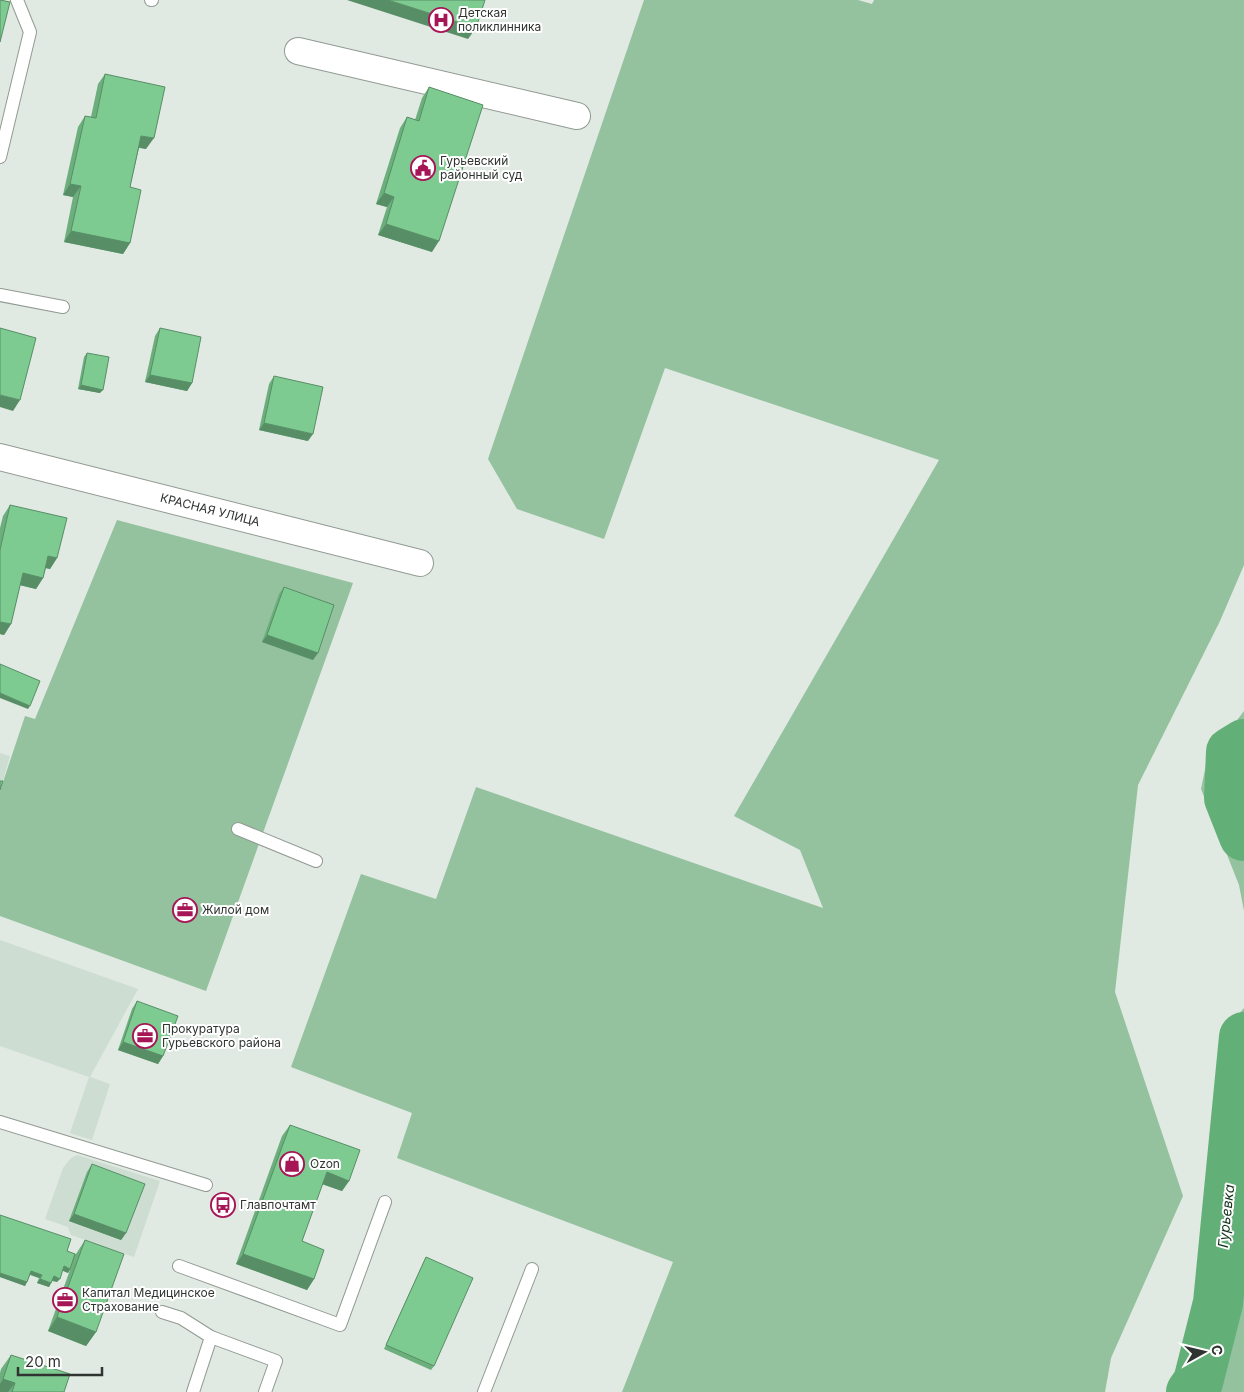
<svg xmlns="http://www.w3.org/2000/svg" width="1244" height="1392" font-family="Inter,sans-serif">
  <rect width="100%" height="100%" fill="#e0e9e2"/>
  <!-- built -->
  <g fill="#ceddd1">
    <polygon points="0,753 10,756 0,791"/>
    <polygon points="0,940 138,989 90,1077 110,1084 92,1140 70,1133 89,1077 0,1046"/>
    <polygon points="77,1155 160,1181 134,1257 71,1235 68,1227 45,1219 63,1168 71,1158"/>
  </g>
  <!-- green -->
  <g fill="#94c19e">
    <polygon points="644,0 858,0 872,4 874,0 1244,0 1244,565 1220,621 1138,785 1115,992 1183,1196 1111,1358 1105,1392 622,1392 673,1262 397,1158 412,1113 291,1067 361,874 436,899 476,787 823,908 800,850 734,816 939,460 665,368 604,539 517,509 488,459"/>
    <polygon points="117,520 353,583 206,991 0,916 0,791 25,716 35,719"/>
    <polygon points="1244,711 1244,911 1239,885 1201,789 1207,760"/>
    <polygon points="1244,1008 1244,1392 1182,1392 1185,1388 1214,1258 1207,1224 1213,1127 1238,1015"/>
  </g>
  <g fill="none" stroke-linecap="round" stroke-linejoin="round">
    <!-- river -->
    <g stroke="#62af77" stroke-width="50">
      <polyline points="1244,744 1231,752 1229,798 1244,836"/>
      <polyline points="1191,1392 1198,1382 1218,1303 1244,1037"/>
    </g>
    <defs>
      <g id="lane">
        <polyline points="151,0 152,0"/>
        <polyline points="0,157 30,32 17,0"/>
        <polyline points="0,295 63,307"/>
        <polyline points="238,829 316,861"/>
        <polyline points="0,1122 206,1185"/>
        <polyline points="179,1266 340,1325 385,1202"/>
        <polyline points="162,1312 181,1318 211,1337 276,1361 265,1392"/>
        <polyline points="193,1392 211,1337"/>
        <polyline points="484,1392 532,1269"/>
      </g>
      <g id="street">
        <polyline points="298,51 577,116"/>
        <polyline points="0,457 420,563"/>
      </g>
    </defs>
    <!-- lane casing -->
    <use href="#lane" stroke="#929a93" stroke-width="14"/>
    <!-- street casing -->
    <use href="#street" stroke="#929a93" stroke-width="28"/>
    <!-- lane -->
    <use href="#lane" stroke="#fff" stroke-width="12"/>
    <!-- street -->
    <use href="#street" stroke="#fff" stroke-width="26"/>
  </g>
  <!-- wall -->
  <g fill="#6caf7d">
    <polygon points="105,74 146,149 139,148 130,187 130,243 123,254 64,242 73,197 63,195 78,127 85,116 91,117 98,84"/>
    <polygon points="429,87 432,252 378,235 387,207 376,204 400,128 407,117 415,120 422,98"/>
    <polygon points="160,328 192,383 187,391 145,382 155,336"/>
    <polygon points="87,353 100,393 78,389 84,357"/>
    <polygon points="274,376 308,441 259,430 269,384"/>
    <polygon points="10,505 57,558 50,569 46,568 43,578 36,589 20,585 11,624 4,635 0,634 0,528 3,516"/>
    <polygon points="284,587 313,660 262,642 279,594"/>
    <polygon points="137,1001 163,1056 158,1064 118,1050 132,1009"/>
    <polygon points="290,1125 349,1181 342,1191 322,1184 302,1241 314,1279 307,1290 236,1264 282,1136"/>
    <polygon points="92,1164 126,1233 121,1240 69,1221 87,1172"/>
    <polygon points="85,1240 96,1332 86,1346 48,1331 70,1270 68,1273 62,1270 57,1282 52,1281 49,1287 37,1283 39,1278 30,1275 25,1286 0,1277 67,1251 76,1254"/>
    <polygon points="426,1257 434,1366 431,1370 384,1349 424,1261"/>
    <polygon points="11,1355 64,1392 0,1392 0,1373 1,1369"/>
  </g>
  <!-- shaded-wall -->
  <g fill="#588e66">
    <polygon points="347,0 388,0 476,28 468,39"/>
    <polygon points="141,136 154,138 146,149 134,146"/>
    <polygon points="70,184 81,186 73,197 63,195"/>
    <polygon points="384,193 394,197 387,207 376,204"/>
    <polygon points="386,224 439,241 432,252 378,235"/>
    <polygon points="71,231 130,243 123,254 64,242"/>
    <polygon points="150,375 192,383 187,391 145,382"/>
    <polygon points="81,385 103,390 100,393 78,389"/>
    <polygon points="0,395 20,400 13,411 0,407"/>
    <polygon points="264,423 313,434 308,441 259,430"/>
    <polygon points="48,556 57,558 50,569 41,567"/>
    <polygon points="23,573 43,578 36,589 15,584"/>
    <polygon points="0,622 11,624 4,635 0,634"/>
    <polygon points="267,635 318,653 313,660 262,642"/>
    <polygon points="0,693 30,706 28,709 0,698"/>
    <polygon points="123,1042 163,1056 158,1064 118,1050"/>
    <polygon points="327,1172 349,1181 342,1191 319,1183"/>
    <polygon points="74,1214 126,1233 121,1240 69,1221"/>
    <polygon points="243,1254 314,1279 307,1290 236,1264"/>
    <polygon points="64,1266 70,1269 68,1273 61,1270"/>
    <polygon points="31,1271 42,1275 39,1278 29,1274"/>
    <polygon points="0,1273 27,1282 25,1286 0,1277"/>
    <polygon points="54,1276 60,1279 57,1282 51,1280"/>
    <polygon points="40,1279 51,1283 49,1287 37,1283"/>
    <polygon points="57,1317 96,1332 86,1346 48,1331"/>
    <polygon points="3,1379 15,1383 8,1392 0,1392 0,1384"/>
  </g>
  <!-- building -->
  <g fill="#7dcb91" stroke="#588e66">
    <polygon points="0,0 10,2 0,42"/>
    <polygon points="388,0 485,0 476,28"/>
    <polygon points="105,74 165,87 154,138 141,136 130,187 141,190 130,243 71,231 81,186 70,184 85,116 96,118"/>
    <polygon points="429,87 483,105 439,241 386,224 394,197 384,193 407,117 419,121"/>
    <polygon points="0,328 36,338 20,400 0,395"/>
    <polygon points="160,328 201,337 192,383 150,375"/>
    <polygon points="87,353 109,357 103,390 81,385"/>
    <polygon points="274,376 323,387 313,434 264,423"/>
    <polygon points="10,505 67,518 57,558 48,556 43,578 23,573 11,624 0,622 0,550"/>
    <polygon points="284,587 334,605 318,653 267,635"/>
    <polygon points="0,664 40,681 30,706 0,693"/>
    <polygon points="0,781 3,781 0,790"/>
    <polygon points="137,1001 178,1016 163,1056 123,1042"/>
    <polygon points="290,1125 360,1150 349,1181 327,1172 302,1241 324,1250 314,1279 243,1254"/>
    <polygon points="92,1164 145,1184 126,1233 74,1214"/>
    <polygon points="0,1215 71,1239 67,1251 75,1254 70,1269 64,1266 60,1279 54,1276 51,1283 40,1279 42,1275 31,1271 27,1282 0,1273"/>
    <polygon points="85,1240 124,1254 96,1332 57,1317"/>
    <polygon points="426,1257 473,1278 434,1366 386,1345"/>
    <polygon points="11,1355 70,1374 64,1392 12,1392 15,1383 3,1379"/>
  </g>
  <!-- icons -->
  <defs>
    <symbol id="hospital-ring" viewBox="-11 -11 22 22"><circle r="9.5" fill="#fff" stroke="#a61656" stroke-width="1.5"/><path d="M-5-5h3v3.5h4V-5h3V5h-3V1.5h-4V5h-3Z" fill="#a61656"/></symbol>
    <symbol id="civic-ring" viewBox="-11 -11 22 22"><circle r="9.5" fill="#fff" stroke="#a61656" stroke-width="1.5"/><path d="M-.6-6.5H3V-4.5H.6V-3L4-1V1h2V6H-6V1h2V-1L-.6-3ZM-1.2 2.5V6h2.4V2.5Z" fill="#a61656"/></symbol>
    <symbol id="office-ring" viewBox="-11 -11 22 22"><circle r="9.5" fill="#fff" stroke="#a61656" stroke-width="1.5"/><path d="M-6-3h4V-5.5h4V-3h4V5H-6ZM-1-4.5V-3h2v-1.5ZM-6 0V1H6V0Z" fill="#a61656"/></symbol>
    <symbol id="shop-ring" viewBox="-11 -11 22 22"><circle r="9.5" fill="#fff" stroke="#a61656" stroke-width="1.5"/><path d="M-5-2.5h2.3a2.7 3.5 0 0 1 5.4 0H5L5.5 6h-11ZM-1.5-2.5h3a1.5 2.3 0 0 0-3 0Z" fill="#a61656"/></symbol>
    <symbol id="bus-ring" viewBox="-11 -11 22 22"><circle r="9.5" fill="#fff" stroke="#a61656" stroke-width="1.5"/><path d="M-5-6H5V4H4V6H2V4H-2V6H-4V4H-5ZM-3.5-4V0h7V-4ZM-3.5 1.2v1.5H-2V1.2ZM2 1.2v1.5H3.5V1.2Z" fill="#a61656"/></symbol>
  </defs>
  <g fill-rule="evenodd">
    <use href="#hospital-ring" x="427" y="6" width="28" height="28"/>
    <use href="#civic-ring" x="409" y="154" width="28" height="28"/>
    <use href="#office-ring" x="171" y="896" width="28" height="28"/>
    <use href="#office-ring" x="131" y="1022" width="28" height="28"/>
    <use href="#shop-ring" x="278" y="1150" width="28" height="28"/>
    <use href="#bus-ring" x="209" y="1191" width="28" height="28"/>
    <use href="#office-ring" x="51" y="1286" width="28" height="28"/>
  </g>
  <g text-anchor="middle" stroke-width="4" stroke-linejoin="round" paint-order="stroke">
    <!-- poi labels -->
    <g font-size="12" fill="#303431" stroke="#fff" text-anchor="start">
      <text x="458" y="17">Детская<tspan x="458" dy="14">поликлинника</tspan></text>
      <text x="440" y="165">Гурьевский<tspan x="440" dy="14">районный суд</tspan></text>
      <text x="202" y="914">Жилой дом</text>
      <text x="162" y="1033">Прокуратура<tspan x="162" dy="14">Гурьевского района</tspan></text>
      <text x="310" y="1168">Ozon</text>
      <text x="240" y="1209">Главпочтамт</text>
      <text x="82" y="1297">Капитал Медицинское<tspan x="82" dy="14">Страхование</tspan></text>
    </g>
    <!-- street labels -->
    <g font-size="12" fill="#303431" stroke="#fff">
      <text transform="translate(210 510) rotate(14)" y="4">КРАСНАЯ УЛИЦА</text>
    </g>
    <!-- water labels -->
    <g font-size="14" font-style="italic" fill="#10311a" stroke="#fff">
      <text transform="translate(1226 1216) rotate(-84)" y="5">Гурьевка</text>
    </g>
  </g>
  <!-- north arrow -->
  <g transform="translate(1204 1352) rotate(82)" stroke="#ffffff" stroke-width="4" paint-order="stroke">
  <path d="M0-4L9 19L0 12L-9 19Z" fill="#303431"/>
  <text y="-8" font-size="14" font-weight="bold" text-anchor="middle" fill="#303431">С</text>
  </g>
  <!-- scale -->
  <path d="M18 1367v8h84v-8" fill="none" stroke="#303431" stroke-width="2.5"/>
  <text x="25" y="1367" font-size="15" fill="#303431" stroke="#ffffff" stroke-width="4" paint-order="stroke">20 m</text>
</svg>
